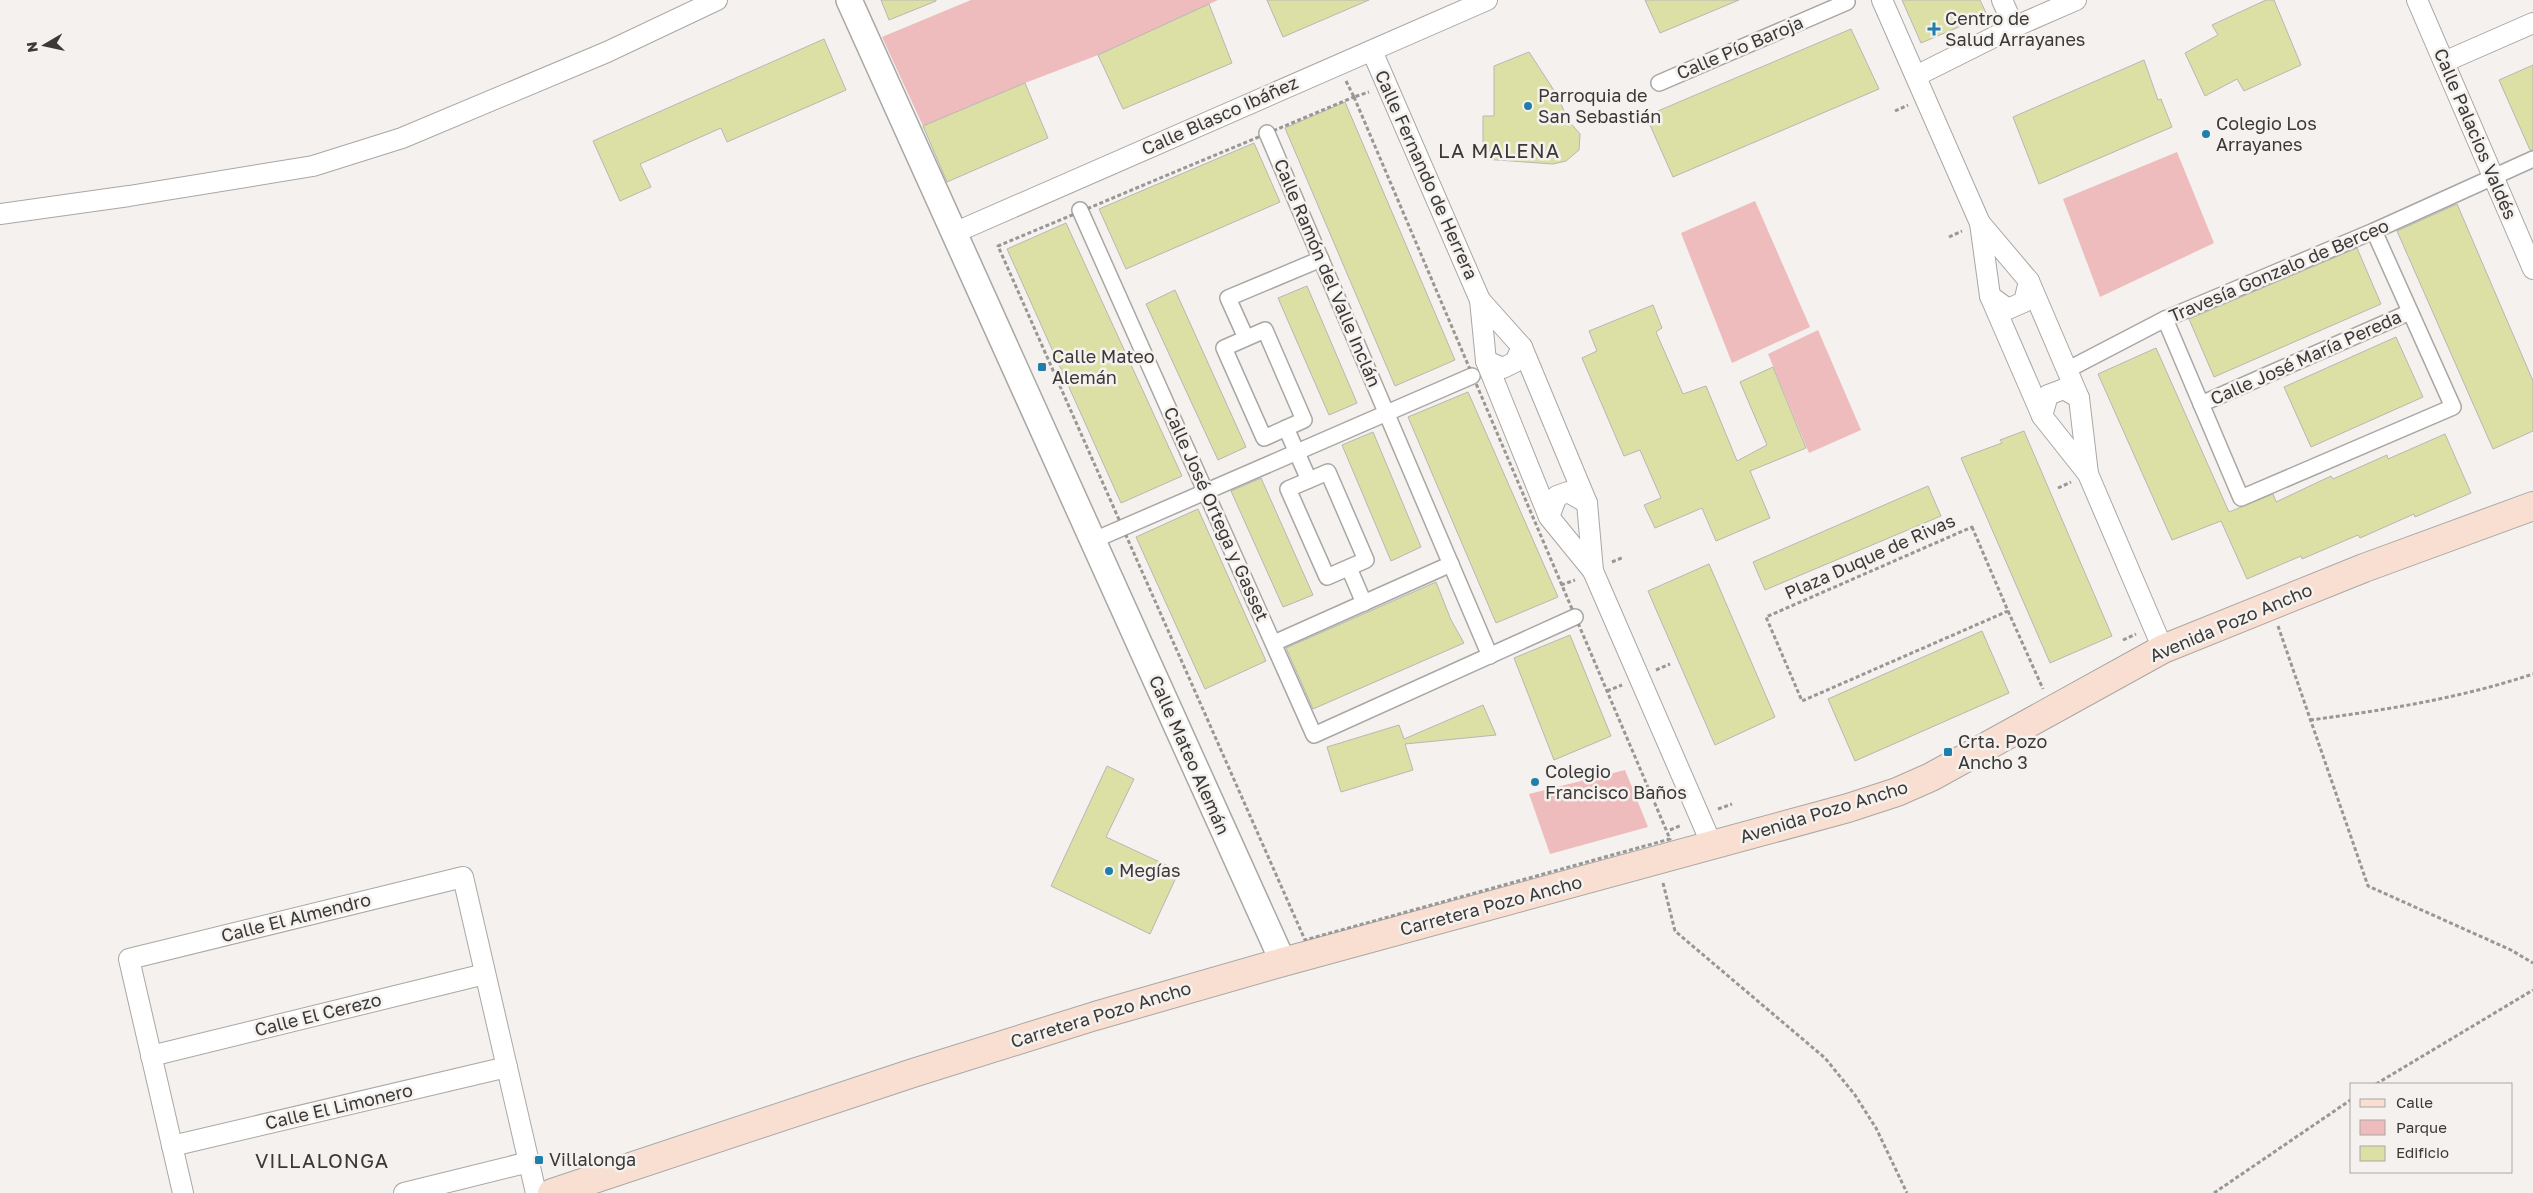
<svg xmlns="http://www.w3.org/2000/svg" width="2533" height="1193" font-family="'Golos Text',sans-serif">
  <rect width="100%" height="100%" fill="#f4f1ee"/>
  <!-- green -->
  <g fill="#eebcbd">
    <polygon points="971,0 1218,0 1098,55 1025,83 923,126 882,37"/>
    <polygon points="2177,152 2214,243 2100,297 2063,199"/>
    <polygon points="1755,201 1810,327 1732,363 1681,233"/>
    <polygon points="1818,330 1861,430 1809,453 1768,354"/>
    <polygon points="1625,770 1648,827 1550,854 1529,794"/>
  </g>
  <!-- building -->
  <g fill="#dde0a4" stroke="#b7b7b4">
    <polygon points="881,0 936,0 936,1 889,20"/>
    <polygon points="1267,0 1369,0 1283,37"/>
    <polygon points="1645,0 1739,0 1660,33"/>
    <polygon points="1902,0 1980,0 1987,15 1921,43"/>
    <polygon points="2266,0 2274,0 2301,65 2244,91 2237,79 2205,96 2185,53 2218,35 2212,25"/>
    <polygon points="1209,4 1232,63 1123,109 1098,55"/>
    <polygon points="1851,29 1879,89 1673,177 1646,116"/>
    <polygon points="824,39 846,90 727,142 721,128 640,164 651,187 620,201 593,141"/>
    <polygon points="1529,52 1557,95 1568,120 1580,134 1579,150 1566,161 1553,164 1483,159 1483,116 1494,116 1494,66"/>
    <polygon points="2144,60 2158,100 2161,99 2172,127 2039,184 2013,117"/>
    <polygon points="2533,65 2533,150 2530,150 2499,80"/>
    <polygon points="1025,83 1048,138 947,182 923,126"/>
    <polygon points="1345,102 1455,360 1395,386 1285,128"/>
    <polygon points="1254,143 1280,202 1126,269 1099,209"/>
    <polygon points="2457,204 2533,381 2533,431 2493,449 2397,231"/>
    <polygon points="1066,223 1182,476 1121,503 1007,249"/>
    <polygon points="2357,248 2381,304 2214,377 2189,319"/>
    <polygon points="1307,286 1357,403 1329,415 1278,298"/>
    <polygon points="1175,290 1246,447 1218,460 1146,304"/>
    <polygon points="1653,305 1662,328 1656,332 1683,394 1706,386 1737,461 1767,445 1740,382 1773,367 1806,448 1750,471 1770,518 1716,541 1702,508 1655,528 1644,505 1661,498 1640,450 1624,456 1582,358 1597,351 1589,331"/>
    <polygon points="2396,337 2423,397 2311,447 2284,387"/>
    <polygon points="2156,348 2229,512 2273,494 2276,502 2331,476 2333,479 2387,455 2388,459 2445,434 2471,493 2415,517 2414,514 2360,538 2358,535 2302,559 2301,556 2247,579 2221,521 2172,540 2098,374"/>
    <polygon points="1468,392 1558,597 1496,623 1408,417"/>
    <polygon points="2024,431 2112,636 2050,663 1961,458 2002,443 2000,440"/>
    <polygon points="1373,432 1421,547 1391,561 1342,445"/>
    <polygon points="1261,478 1313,595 1283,607 1231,491"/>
    <polygon points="1928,486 1941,516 1765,590 1753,562"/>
    <polygon points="1198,509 1266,661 1205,689 1136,537"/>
    <polygon points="1709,564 1775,717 1715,745 1648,591"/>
    <polygon points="1436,582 1451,620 1464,643 1313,709 1286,648"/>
    <polygon points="1982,631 2009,693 1855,761 1828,699"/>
    <polygon points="1570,635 1611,736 1554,760 1514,658"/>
    <polygon points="1483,705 1496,735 1405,744 1413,770 1341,792 1327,747 1399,725 1404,739"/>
    <polygon points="1107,766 1134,779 1106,837 1179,871 1150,934 1051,886"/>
  </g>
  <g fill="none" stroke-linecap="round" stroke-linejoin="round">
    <defs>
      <g id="pedestrian">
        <polyline points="1659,83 1847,2"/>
        <polyline points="1267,133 1490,656"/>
        <polyline points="1080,210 1314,735 1575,617"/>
        <polyline points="2165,319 2241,498 2453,407 2374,231"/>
        <polygon points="1265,330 1304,420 1264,438 1224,348"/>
        <polyline points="1246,338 1228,298 1321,259"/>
        <polyline points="2067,370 2165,319 2374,231 2533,159"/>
        <polyline points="2201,404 2410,312"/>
        <polyline points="1286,428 1309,480"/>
        <polygon points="1328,472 1366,560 1327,577 1288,489"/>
        <polyline points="1092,541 1472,376"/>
        <polyline points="1349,568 1364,603"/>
        <polyline points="1274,643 1451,564"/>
      </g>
      <g id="minor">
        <polyline points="1882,0 1980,223 2029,281 2079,398 2088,474"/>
        <polyline points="2002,0 2014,27"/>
        <polyline points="2417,0 2533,269"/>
        <polyline points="1372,51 1480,300 1522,347 1587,503 1593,571"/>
        <polyline points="2444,62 2533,23"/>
        <polyline points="1916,76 2014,27 2076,0"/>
        <polyline points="0,214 129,196 313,166 402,138 607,52 717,0"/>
        <polyline points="1980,223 1990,296 2042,416 2088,474 2163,649"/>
        <polyline points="954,233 1487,0"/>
        <polyline points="1990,296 2008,309 2024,302 2029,281"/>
        <polyline points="1480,300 1486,361 1549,517 1593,571 1712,845"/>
        <polyline points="1486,361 1503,368 1515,362 1522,347"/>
        <polyline points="2042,416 2048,395 2064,389 2079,398"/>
        <polyline points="1549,517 1557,496 1568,492 1587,503"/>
        <polyline points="151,1056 485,974"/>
        <polyline points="172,1146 507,1067"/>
        <polyline points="183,1193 129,959 463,877 536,1193"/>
        <polyline points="404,1193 529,1162"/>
      </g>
      <polyline id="tertiary" points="849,0 1283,962"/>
      <polyline id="secondary" points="552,1193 913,1073 1095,1016 1283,962 1848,808 1897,792 1931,777 2163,649 2364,568 2533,506"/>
    </defs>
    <!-- pedestrian casing -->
    <use href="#pedestrian" stroke="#a9a7a4" stroke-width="18"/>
    <!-- minor casing -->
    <use href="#minor" stroke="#a9a7a4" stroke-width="22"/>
    <!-- tertiary casing -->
    <use href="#tertiary" stroke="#a9a7a4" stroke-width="28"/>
    <!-- secondary casing -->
    <use href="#secondary" stroke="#a9a7a4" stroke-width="30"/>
    <!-- path -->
    <g stroke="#999795" stroke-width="3" stroke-dasharray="4 2.5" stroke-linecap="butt">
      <polyline points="1346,81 1354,97 1369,92"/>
      <polygon points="1354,97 1670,839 1305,940 998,246"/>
      <polyline points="1895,111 1908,105"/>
      <polyline points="1949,237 1962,231"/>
      <polyline points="2058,488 2071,482"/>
      <polygon points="1972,527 2008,611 1802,701 1766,617"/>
      <polyline points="1612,562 1624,557"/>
      <polyline points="1561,585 1575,580"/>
      <polyline points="2008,611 2043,689"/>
      <polyline points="2278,626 2368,886 2511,950 2533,963"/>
      <polyline points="2123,640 2136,634"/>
      <polyline points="1656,670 1670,664"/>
      <polyline points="1607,691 1622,685"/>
      <path d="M 2310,720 C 2386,710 2461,698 2533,674"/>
      <polyline points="1718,809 1732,804"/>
      <polyline points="1670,830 1682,825"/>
      <polyline points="1663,883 1675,931 1825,1058 1855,1095 1876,1128 1907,1193"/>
      <polyline points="2376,1084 2533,990"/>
      <polyline points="2214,1193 2352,1099"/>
    </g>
    <!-- pedestrian -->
    <use href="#pedestrian" stroke="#fff" stroke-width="15"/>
    <!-- minor -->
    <use href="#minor" stroke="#fff" stroke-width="20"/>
    <!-- tertiary -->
    <use href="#tertiary" stroke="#fff" stroke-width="25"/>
    <!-- secondary -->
    <use href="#secondary" stroke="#f8dfd1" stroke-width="28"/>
  </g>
  <!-- markers -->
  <g fill="#1f7eaa" stroke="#f4f1ee" stroke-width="2">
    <path d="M1931.5 21.5h5v5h5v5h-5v5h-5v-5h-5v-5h5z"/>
    <circle cx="1528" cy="106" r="5"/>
    <circle cx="2206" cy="134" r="5"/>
    <rect x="1037" y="362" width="10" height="10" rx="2.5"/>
    <rect x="1943" y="747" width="10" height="10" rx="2.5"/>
    <circle cx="1535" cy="782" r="5"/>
    <circle cx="1109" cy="871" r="5"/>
    <rect x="534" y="1155" width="10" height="10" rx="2.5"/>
  </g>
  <g text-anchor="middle" stroke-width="5" stroke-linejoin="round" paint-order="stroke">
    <!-- poi labels -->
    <g font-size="18" fill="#3a3938" stroke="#f4f1ee" text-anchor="start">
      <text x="1945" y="25">Centro de<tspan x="1945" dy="21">Salud Arrayanes</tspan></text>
      <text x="1538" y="102">Parroquia de<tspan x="1538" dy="21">San Sebastián</tspan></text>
      <text x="2216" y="130">Colegio Los<tspan x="2216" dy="21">Arrayanes</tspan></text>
      <text x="1052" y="363">Calle Mateo<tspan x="1052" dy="21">Alemán</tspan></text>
      <text x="1958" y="748">Crta. Pozo<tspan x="1958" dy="21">Ancho 3</tspan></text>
      <text x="1545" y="778">Colegio<tspan x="1545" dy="21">Francisco Baños</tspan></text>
      <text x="1119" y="877">Megías</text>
      <text x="549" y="1166">Villalonga</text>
    </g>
    <!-- street labels -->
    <g font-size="18" fill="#3a3938" stroke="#f4f1ee">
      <text transform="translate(1740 48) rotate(-23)" y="6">Calle Pío Baroja</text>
      <text transform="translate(1220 116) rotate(-24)" y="6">Calle Blasco Ibáñez</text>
      <text transform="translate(2475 134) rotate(67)" y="6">Calle Palacios Valdés</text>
      <text transform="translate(1426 175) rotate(66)" y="6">Calle Fernando de Herrera</text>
      <text transform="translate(2279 271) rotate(-23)" y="6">Travesía Gonzalo de Berceo</text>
      <text transform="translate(1327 273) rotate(67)" y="6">Calle Ramón del Valle Inclán</text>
      <text transform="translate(2306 358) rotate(-24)" y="6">Calle José María Pereda</text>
      <text transform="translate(1216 514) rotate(66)" y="6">Calle José Ortega y Gasset</text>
      <text transform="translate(1870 557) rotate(-24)" y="6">Plaza Duque de Rivas</text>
      <text transform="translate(2231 623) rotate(-23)" y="6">Avenida Pozo Ancho</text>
      <text transform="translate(1189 755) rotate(66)" y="6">Calle Mateo Alemán</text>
      <text transform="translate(1824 812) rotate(-17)" y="6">Avenida Pozo Ancho</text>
      <text transform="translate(1491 906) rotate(-15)" y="6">Carretera Pozo Ancho</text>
      <text transform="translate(296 918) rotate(-14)" y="6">Calle El Almendro</text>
      <text transform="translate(318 1015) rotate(-14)" y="6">Calle El Cerezo</text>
      <text transform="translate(1101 1015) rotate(-17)" y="6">Carretera Pozo Ancho</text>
      <text transform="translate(339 1107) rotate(-13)" y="6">Calle El Limonero</text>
    </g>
    <!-- quarter labels -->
    <g font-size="20" letter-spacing="1" fill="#3a3938" stroke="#f4f1ee">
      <text x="1499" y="158">LA MALENA</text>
      <text x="322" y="1168">VILLALONGA</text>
    </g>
  </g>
  <!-- legend -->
  <rect x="2350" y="1083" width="162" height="90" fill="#f4f1ee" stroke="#aaa7a5"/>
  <rect x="2360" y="1099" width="25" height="8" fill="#f8dfd1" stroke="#aaa7a5"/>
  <text x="2396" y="1108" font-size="15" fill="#3a3938">Calle</text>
  <rect x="2360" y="1120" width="25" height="15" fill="#eebcbd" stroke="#aaa7a5"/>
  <text x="2396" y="1133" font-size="15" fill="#3a3938">Parque</text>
  <rect x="2360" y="1146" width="25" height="15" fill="#dde0a4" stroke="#aaa7a5"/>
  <text x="2396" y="1158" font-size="15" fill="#3a3938">Edificio</text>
  <!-- north arrow -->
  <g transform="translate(45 45) rotate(261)" stroke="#f4f1ee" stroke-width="4" paint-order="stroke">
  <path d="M0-4L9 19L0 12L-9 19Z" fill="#3a3938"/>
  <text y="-8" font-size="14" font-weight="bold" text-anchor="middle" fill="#3a3938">N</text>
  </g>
</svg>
